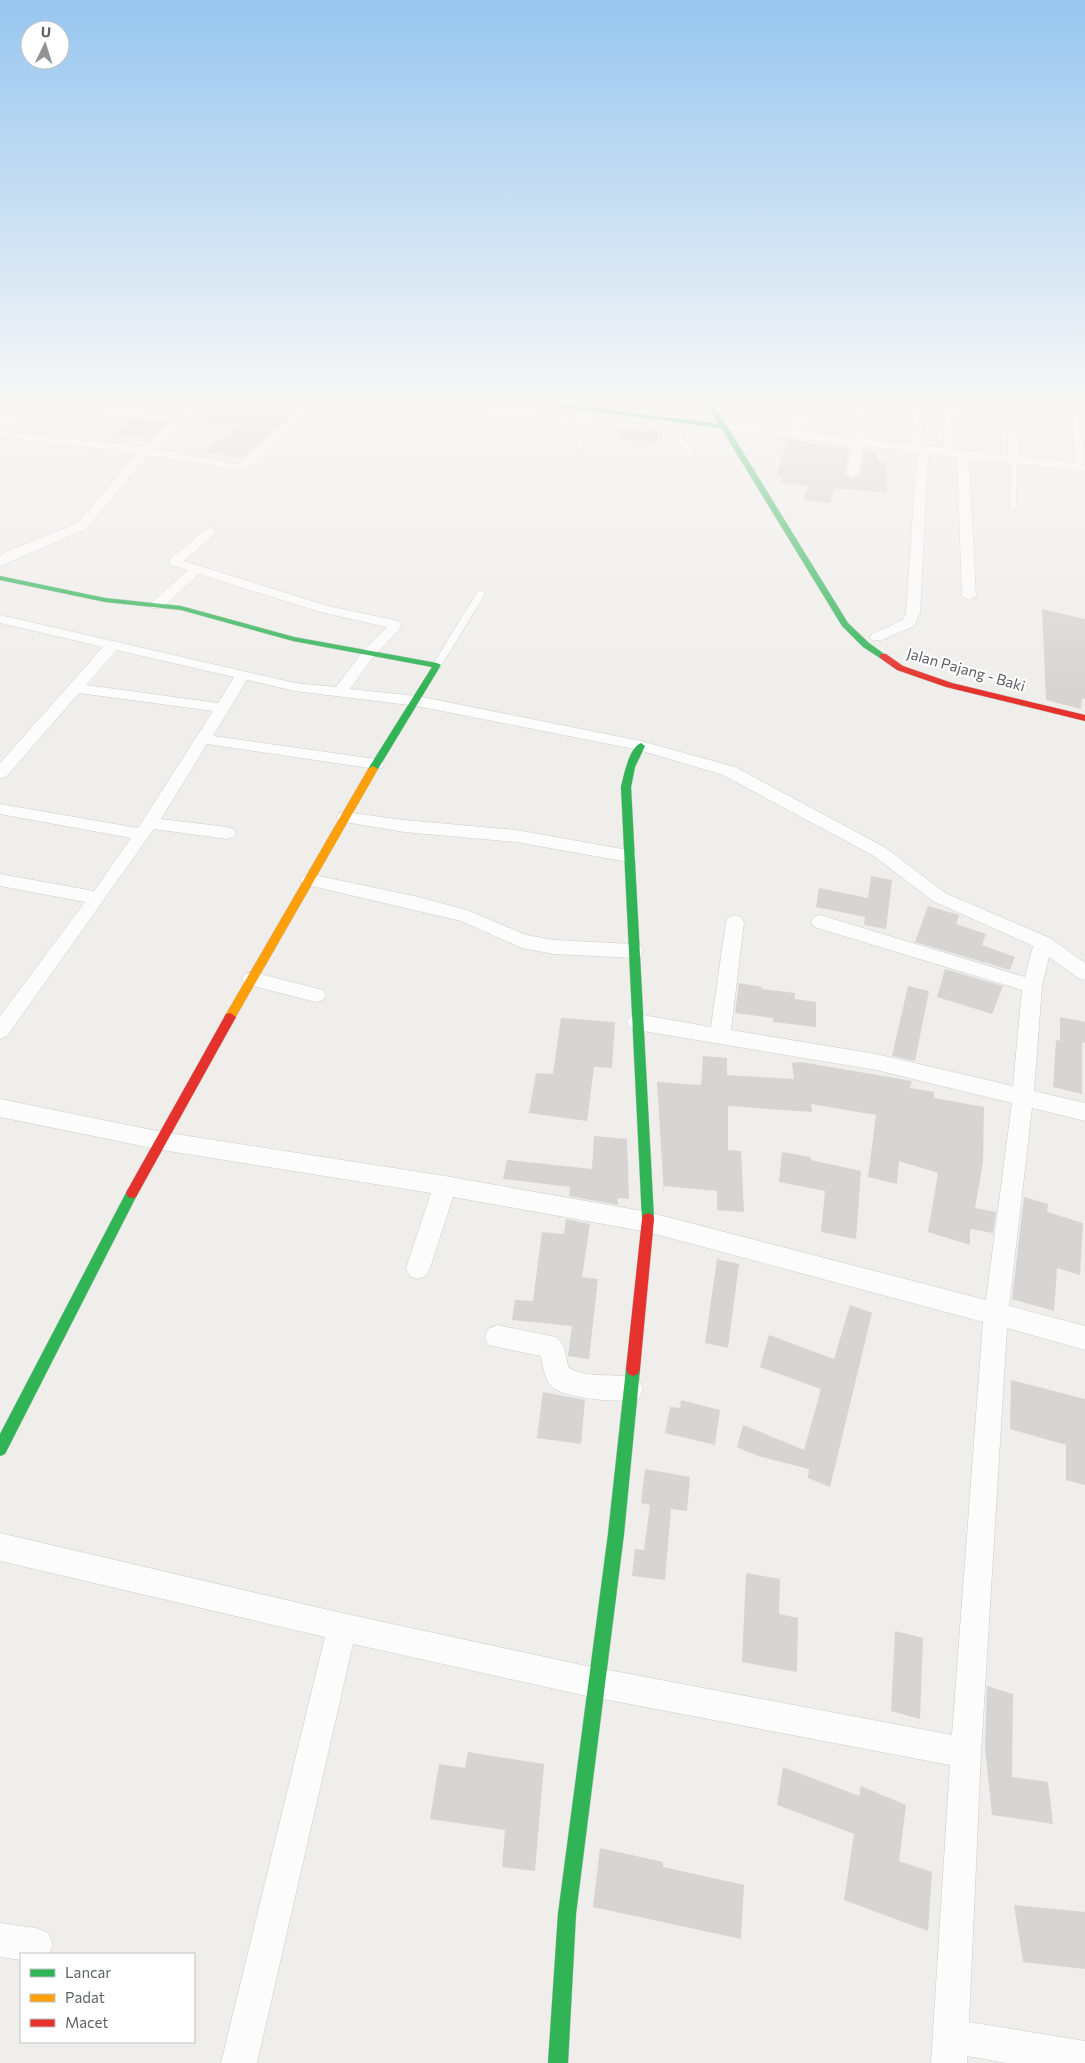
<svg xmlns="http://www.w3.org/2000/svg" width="1085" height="2063" font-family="Commissioner,sans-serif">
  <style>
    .building { fill: #d6d5d3 }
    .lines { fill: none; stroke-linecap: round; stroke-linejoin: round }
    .lane-far1-casing { stroke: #cbcccc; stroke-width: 7 }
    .lane-casing { stroke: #cbcccc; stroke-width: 9 }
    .street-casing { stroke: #cbcccc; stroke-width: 1 }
    .fast-casing { stroke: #cacacb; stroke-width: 1 }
    .slow-casing { stroke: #cacacb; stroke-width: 1 }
    .jam-casing { stroke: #cacacb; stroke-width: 1 }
    .lane-far1 { stroke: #fdfcfc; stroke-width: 6 }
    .lane { stroke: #fdfcfc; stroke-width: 8 }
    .street { fill: #fdfcfc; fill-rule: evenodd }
    .fast { fill: #30b455; fill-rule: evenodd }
    .slow { fill: #ff9f0a; fill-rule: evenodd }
    .jam { fill: #e5322d; fill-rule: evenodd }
    .labels { text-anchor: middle; stroke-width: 4; stroke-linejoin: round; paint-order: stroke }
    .far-street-label { font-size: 15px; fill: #5f6368; stroke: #fff }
  </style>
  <rect width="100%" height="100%" fill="#efeeea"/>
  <path class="building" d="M 150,400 L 197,400 L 180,414 L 141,409 Z
    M 214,400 L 252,400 L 275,404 L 279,400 L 309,400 L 241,458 L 204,452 L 239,425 L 193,419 Z
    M 624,400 L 662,400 L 660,412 L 623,408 Z
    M 132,418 L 170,422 L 150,439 L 114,435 Z
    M 659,426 L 657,442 L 617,440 L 619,430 L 646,433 L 654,431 Z
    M 788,439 L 849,449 L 845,473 L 852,479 L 861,473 L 864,450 L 878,451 L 877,460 L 887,461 L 887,493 L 834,488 L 830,503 L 804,500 L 808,486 L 781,483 L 783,477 L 776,476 Z
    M 1042,609 L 1085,619 L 1085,699 L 1082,698 L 1081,709 L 1046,700 Z
    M 871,876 L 892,880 L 886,929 L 864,925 L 865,917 L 816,907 L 819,888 L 868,898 Z
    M 928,906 L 959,915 L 956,924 L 986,934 L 982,945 L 1015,957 L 1010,970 L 915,942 Z
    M 945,969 L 1003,986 L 992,1014 L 937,997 Z
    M 739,983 L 762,987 L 762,989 L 795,993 L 795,999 L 816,1002 L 816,1027 L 773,1022 L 773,1018 L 735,1013 Z
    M 908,986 L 929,991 L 915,1061 L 892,1056 Z
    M 1060,1017 L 1085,1022 L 1085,1043 L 1082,1042 L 1082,1094 L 1053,1087 L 1056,1040 L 1060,1041 Z
    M 561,1018 L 615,1022 L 612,1068 L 594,1067 L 587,1121 L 529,1113 L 536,1073 L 553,1074 Z
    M 703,1056 L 727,1058 L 727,1075 L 794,1079 L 792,1063 L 801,1062 L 912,1081 L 910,1088 L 934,1092 L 934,1098 L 984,1107 L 983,1162 L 975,1208 L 996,1212 L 993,1233 L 970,1229 L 970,1245 L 928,1232 L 938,1173 L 899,1161 L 897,1184 L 868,1177 L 876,1115 L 811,1104 L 812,1112 L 728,1106 L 728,1150 L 741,1151 L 744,1212 L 717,1210 L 717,1191 L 664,1186 L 664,1195 L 657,1082 L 701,1085 Z
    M 594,1136 L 627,1139 L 629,1199 L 618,1198 L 618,1205 L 569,1196 L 570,1187 L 503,1179 L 507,1160 L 592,1169 Z
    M 782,1152 L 811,1157 L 811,1160 L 861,1171 L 856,1239 L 821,1232 L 825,1191 L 779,1182 Z
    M 1024,1197 L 1048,1204 L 1047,1212 L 1083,1223 L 1080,1275 L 1057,1268 L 1054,1311 L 1012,1299 Z
    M 566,1219 L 590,1224 L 582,1277 L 598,1279 L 589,1359 L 568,1356 L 572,1326 L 512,1320 L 515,1300 L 533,1301 L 542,1232 L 564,1234 Z
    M 717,1259 L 739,1264 L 728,1348 L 705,1343 Z
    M 850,1305 L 872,1313 L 830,1487 L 808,1478 L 809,1469 L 758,1456 L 737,1447 L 743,1425 L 804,1450 L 821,1389 L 760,1367 L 769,1335 L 834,1359 Z
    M 1011,1380 L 1085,1399 L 1085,1485 L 1066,1480 L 1066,1445 L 1010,1429 Z
    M 543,1392 L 585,1400 L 581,1444 L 537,1438 Z
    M 681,1400 L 720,1410 L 715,1445 L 665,1433 L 670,1407 L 680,1408 Z
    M 645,1469 L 690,1477 L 687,1511 L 671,1509 L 665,1580 L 632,1576 L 635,1549 L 644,1550 L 650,1505 L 641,1503 Z
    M 746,1573 L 780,1579 L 779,1614 L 798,1618 L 797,1672 L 742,1662 Z
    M 895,1631 L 923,1638 L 920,1719 L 891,1711 Z
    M 987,1686 L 1013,1694 L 1012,1777 L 1048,1782 L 1053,1824 L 992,1815 L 985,1747 Z
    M 468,1752 L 544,1764 L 535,1871 L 502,1867 L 505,1830 L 430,1819 L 439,1764 L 465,1768 Z
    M 783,1767 L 859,1796 L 861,1786 L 906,1805 L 899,1861 L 932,1872 L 928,1931 L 844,1900 L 854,1834 L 777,1805 Z
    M 600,1848 L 663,1862 L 663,1867 L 744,1885 L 741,1939 L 593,1907 Z
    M 1014,1905 L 1085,1912 L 1085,1969 L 1023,1962 Z"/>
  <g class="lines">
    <defs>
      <path id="lane-far1" d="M 477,400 L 470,408 L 646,428 L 652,426 L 658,419
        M 667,421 L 690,452
        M 580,445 L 602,412
        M 1013,506 L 1014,460"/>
      <path id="lane" d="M 437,665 L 480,595"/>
      <path id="street" d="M 22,400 L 55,400 L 181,416 L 200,400 L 212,400 L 154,449 L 238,464 L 312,400 L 323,400 L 250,467 L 243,470 L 148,455 L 86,529 L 0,566 L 0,556 L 8,551 L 78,523 L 137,453 L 0,437 L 0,431 L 143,447 L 175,421 L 39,405 L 0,430 L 0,422 L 27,403 Z
        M 801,400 L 811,400 L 803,432 L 853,438 L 859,400 L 869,400 L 864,439 L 910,445 L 914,410 L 919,407 L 923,408 L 921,446 L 943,448 L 947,400 L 957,400 L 954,450 L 1008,456 L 1007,400 L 1017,400 L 1020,457 L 1076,463 L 1071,400 L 1081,400 L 1085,471 L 969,458 L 976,596 L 969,600 L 962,596 L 957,457 L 928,454 L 920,613 L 914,626 L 882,640 L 872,640 L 870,637 L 872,634 L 903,620 L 906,613 L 917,452 L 863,446 L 859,473 L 853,477 L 847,473 L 852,445 L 726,430 L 721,427 L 726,424 L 792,431 Z
        M 210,528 L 214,529 L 216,532 L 214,535 L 184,561 L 328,606 L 399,621 L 401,627 L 399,630 L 374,656 L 350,689 L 417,696 L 641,741 L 735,767 L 886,848 L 945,893 L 1050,938 L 1085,963 L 1085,980 L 1078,978 L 1049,957 L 1042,986 L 1034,1091 L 1085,1103 L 1085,1121 L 1032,1108 L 1009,1306 L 1085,1326 L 1085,1350 L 1007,1328 L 981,1753 L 969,2022 L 1085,2041 L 1085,2063 L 1006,2063 L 967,2056 L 967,2063 L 931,2063 L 950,1765 L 582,1695 L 353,1644 L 257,2063 L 221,2063 L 325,1637 L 0,1561 L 0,1533 L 342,1613 L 582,1665 L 952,1735 L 983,1322 L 648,1232 L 453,1197 L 430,1268 L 426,1276 L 418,1279 L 410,1276 L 406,1268 L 431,1193 L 162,1150 L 0,1117 L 0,1099 L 162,1132 L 445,1176 L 648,1212 L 986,1300 L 1012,1103 L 876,1070 L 637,1030 L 630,1027 L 627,1022 L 630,1017 L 637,1014 L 711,1027 L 726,922 L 729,917 L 735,915 L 741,917 L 744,922 L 731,1030 L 876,1054 L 1013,1086 L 1022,990 L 814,927 L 811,922 L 814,917 L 820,915 L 1025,977 L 1033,946 L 933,901 L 874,856 L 723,775 L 639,750 L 417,706 L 295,691 L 247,680 L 213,736 L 376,759 L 382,760 L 384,764 L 382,768 L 376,769 L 207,744 L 161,819 L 227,827 L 233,829 L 236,833 L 233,837 L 227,839 L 154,829 L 7,1036 L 0,1039 L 0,1016 L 85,902 L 0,886 L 0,874 L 94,891 L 131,838 L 0,814 L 0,804 L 138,828 L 213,711 L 79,693 L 6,777 L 0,778 L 0,763 L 103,647 L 0,623 L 0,615 L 295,683 L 336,687 L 364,650 L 387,627 L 320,612 L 199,574 L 162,608 L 152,608 L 150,605 L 152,602 L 188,570 L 170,565 L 169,562 L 170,559 L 206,529 ZM 116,650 L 234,677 L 218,703 L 86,685 Z
        M 345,812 L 404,820 L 516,830 L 628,850 L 634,852 L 637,856 L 634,860 L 628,862 L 516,842 L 404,832 L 339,821 L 337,817 L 339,813 Z
        M 309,874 L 414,896 L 467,910 L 526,935 L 554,940 L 634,944 L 641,946 L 643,951 L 641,956 L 634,958 L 554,954 L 522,948 L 461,921 L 303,884 L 300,880 L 303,876 Z
        M 252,972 L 323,990 L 326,995 L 323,1000 L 316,1002 L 245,984 L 242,979 L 245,974 Z
        M 497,1325 L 556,1337 C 567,1346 565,1356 569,1368 C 590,1380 617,1371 639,1380 L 643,1389 L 639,1398 C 623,1404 564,1399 551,1386 C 544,1378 543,1365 541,1356 L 488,1345 L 485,1337 L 488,1329 Z
        M 0,1923 L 36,1928 L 48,1933 L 53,1945 L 49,1954 L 21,1954 L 21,1960 L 0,1957 Z"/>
      <path id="fast" d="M 508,400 L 527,400 L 719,424 L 704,400 L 710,400 L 726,425 L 729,427 L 728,428 L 848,623 L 869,643 L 887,656 L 880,658 L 863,647 L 842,626 L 721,428 Z
        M 0,576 L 105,598 L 181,606 L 294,637 L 437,663 L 441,665 L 378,769 L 373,772 L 368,769 L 432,667 L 293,641 L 181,610 L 105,602 L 0,580 Z
        M 641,743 L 645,746 L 635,767 L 631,787 L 654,1219 L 653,1223 L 648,1225 L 643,1223 L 642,1219 L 621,787 C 624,775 629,748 641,743 Z
        M 132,1188 L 136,1189 L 138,1193 L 136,1197 L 5,1454 L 0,1456 L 0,1434 L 128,1189 Z
        M 633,1362 L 638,1364 L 640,1369 L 624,1534 L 576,1914 L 568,2063 L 548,2063 L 558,1914 L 608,1534 L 626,1369 L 628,1364 Z"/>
      <path id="slow" d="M 373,766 L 378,769 L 234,1020 L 226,1020 L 224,1017 L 226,1014 L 368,769 Z"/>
      <path id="jam" d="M 880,654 L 886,654 L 903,666 L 952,683 L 1085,715 L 1085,721 L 946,687 L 897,670 L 880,658 Z
        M 230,1013 L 236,1017 L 136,1197 L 132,1198 L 128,1197 L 126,1193 L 128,1189 L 226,1014 Z
        M 648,1213 L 653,1215 L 654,1219 L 640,1369 L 638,1374 L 633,1376 L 628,1374 L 626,1369 L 642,1219 L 643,1215 Z"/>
    </defs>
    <use href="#lane-far1" class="lane-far1-casing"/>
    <use href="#lane" class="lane-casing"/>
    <use href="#street" class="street-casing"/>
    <use href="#fast" class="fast-casing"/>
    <use href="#slow" class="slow-casing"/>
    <use href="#jam" class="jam-casing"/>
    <use href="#lane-far1" class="lane-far1"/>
    <use href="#lane" class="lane"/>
    <use href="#street" class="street"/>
    <use href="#fast" class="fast"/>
    <use href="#slow" class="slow"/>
    <use href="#jam" class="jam"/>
  </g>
  <linearGradient id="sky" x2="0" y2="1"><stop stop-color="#97c6ef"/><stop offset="0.58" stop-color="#f8f7f6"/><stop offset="1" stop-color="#f8f7f6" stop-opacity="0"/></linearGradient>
  <rect width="1085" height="689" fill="url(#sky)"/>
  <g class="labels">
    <g class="far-street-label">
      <text transform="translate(966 670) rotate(16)" y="5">Jalan Pajang - Baki</text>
    </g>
  </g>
  <rect x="20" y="1953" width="175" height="90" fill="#ffffff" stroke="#bfc1c3"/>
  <rect x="30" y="1969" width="25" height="8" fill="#30b455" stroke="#bfc1c3"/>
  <text x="65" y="1978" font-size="15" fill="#5f6368">Lancar</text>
  <rect x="30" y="1994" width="25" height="8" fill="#ff9f0a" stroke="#bfc1c3"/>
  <text x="65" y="2003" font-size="15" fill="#5f6368">Padat</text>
  <rect x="30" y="2019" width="25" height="8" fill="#e5322d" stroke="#bfc1c3"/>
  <text x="65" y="2028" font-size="15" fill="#5f6368">Macet</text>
  <g transform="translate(45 45) rotate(4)"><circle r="24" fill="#ffffff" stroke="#bfc1c3"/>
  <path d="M0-4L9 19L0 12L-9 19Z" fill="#919496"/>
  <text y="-8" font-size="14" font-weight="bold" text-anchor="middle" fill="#5f6368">U</text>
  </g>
</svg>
